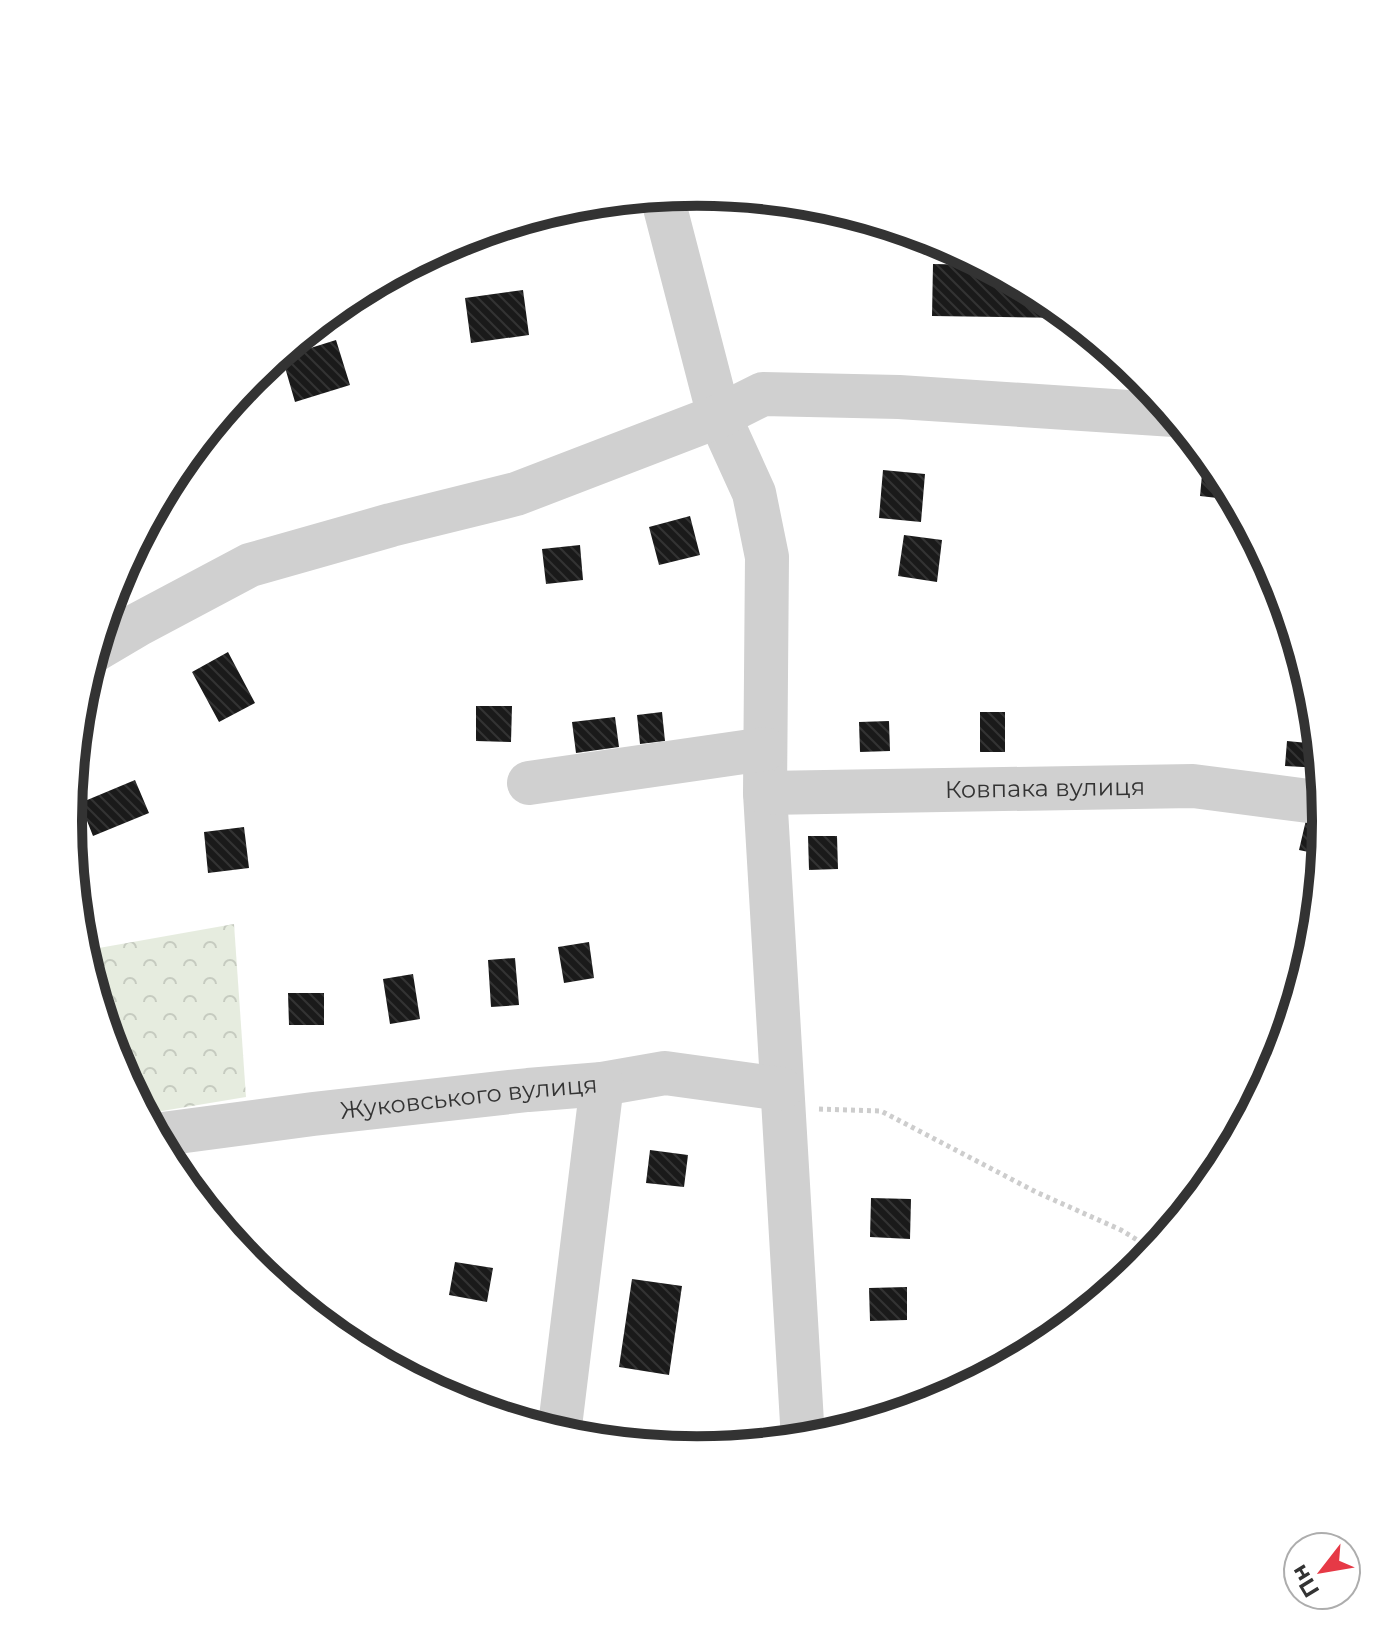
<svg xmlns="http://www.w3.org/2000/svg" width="1394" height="1643" font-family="Montserrat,sans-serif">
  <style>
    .forest { fill: url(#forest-crowns) }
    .building { fill: url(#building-back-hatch) }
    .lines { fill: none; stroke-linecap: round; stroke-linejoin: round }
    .path { stroke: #cdcdcd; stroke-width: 5; stroke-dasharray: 4 4; stroke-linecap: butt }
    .minor { stroke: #d0d0d0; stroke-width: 44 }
    .labels { text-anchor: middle; stroke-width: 8; stroke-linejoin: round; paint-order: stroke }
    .street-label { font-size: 24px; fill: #333; stroke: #fff }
    .rim { fill: none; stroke: #333; stroke-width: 10 }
  </style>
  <defs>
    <pattern id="forest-crowns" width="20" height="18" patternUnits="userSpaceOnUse" patternTransform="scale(2)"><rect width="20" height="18" fill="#e6ecdf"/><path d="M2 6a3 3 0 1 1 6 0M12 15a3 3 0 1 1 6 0" fill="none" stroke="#c6cbc0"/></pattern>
    <pattern id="building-back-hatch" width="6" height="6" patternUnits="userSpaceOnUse" patternTransform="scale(2)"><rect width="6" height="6" fill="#1a1a1a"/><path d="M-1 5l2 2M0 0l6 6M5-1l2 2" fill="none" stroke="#333"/></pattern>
  </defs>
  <rect width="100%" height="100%" fill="#fff"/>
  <path class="forest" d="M 234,924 L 246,1097 L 144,1114 L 116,1062 L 82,951 Z"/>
  <path class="building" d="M 933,264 L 984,265 L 1047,299 L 1071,318 L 932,316 Z
    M 523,290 L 529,335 L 471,343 L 465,298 Z
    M 336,340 L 350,385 L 295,402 L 282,357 Z
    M 1204,453 L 1220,472 L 1235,500 L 1200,496 Z
    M 883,470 L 925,474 L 921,522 L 879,518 Z
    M 690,516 L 700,555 L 659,565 L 649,527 Z
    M 904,535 L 942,540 L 937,582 L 898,576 Z
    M 580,545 L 583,580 L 546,584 L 542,549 Z
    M 228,652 L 255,703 L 219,722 L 192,672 Z
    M 476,706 L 512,706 L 511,742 L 476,741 Z
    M 662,712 L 665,741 L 640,744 L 637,715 Z
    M 980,712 L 1005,712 L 1005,752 L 980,752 Z
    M 615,717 L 619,747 L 576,753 L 572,722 Z
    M 889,721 L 890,751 L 860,752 L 859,722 Z
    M 1287,741 L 1318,744 L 1321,768 L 1285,766 Z
    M 135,780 L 149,813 L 93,836 L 80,803 Z
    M 1306,820 L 1326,824 L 1323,855 L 1299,850 Z
    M 244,827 L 249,868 L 208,873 L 204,832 Z
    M 808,836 L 837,836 L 838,869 L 809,870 Z
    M 1315,907 L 1318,907 L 1314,945 L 1309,962 L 1306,962 Z
    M 589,942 L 594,978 L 564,983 L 558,947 Z
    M 515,958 L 519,1005 L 491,1007 L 488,960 Z
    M 413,974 L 420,1019 L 390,1024 L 383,979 Z
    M 288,993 L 324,993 L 324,1025 L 289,1025 Z
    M 650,1150 L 688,1155 L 684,1187 L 646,1183 Z
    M 871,1198 L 911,1199 L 910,1239 L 870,1237 Z
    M 455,1262 L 493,1268 L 487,1302 L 449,1295 Z
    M 632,1279 L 682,1286 L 669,1375 L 619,1367 Z
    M 907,1287 L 907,1320 L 870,1321 L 869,1288 Z
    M 611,1435 L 660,1436 L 660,1447 L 610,1442 Z"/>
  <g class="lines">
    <path class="path" d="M 819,1109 L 881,1111 L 1036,1192 L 1121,1230 L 1155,1251"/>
    <g class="minor">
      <path d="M 662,196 L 719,416 L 754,493 L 767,557 L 765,793 L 803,1440"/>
      <path d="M 95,650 L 139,624 L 250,565 L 391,525 L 516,494 L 719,416 L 763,394 L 899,397 L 1174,415"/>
      <path d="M 529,783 L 765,749"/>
      <path id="s1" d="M 765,793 L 1193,786 L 1324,803"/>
      <path id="s2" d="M 155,1135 L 313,1114 L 528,1090 L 602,1084 L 665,1073 L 781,1089"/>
      <path d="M 559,1434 L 602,1084"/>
    </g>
  </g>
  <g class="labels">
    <g class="street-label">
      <text dy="8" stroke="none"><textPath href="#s1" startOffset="280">Ковпака вулиця</textPath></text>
      <text dy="8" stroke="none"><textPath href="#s2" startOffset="316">Жуковського вулиця</textPath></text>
    </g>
  </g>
  <path d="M0 0H1394V1643H0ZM82 821a615 615 0 1 1 1230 0a615 615 0 1 1-1230 0Z" fill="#fff" fill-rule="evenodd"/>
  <path class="rim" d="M82 821a615 615 0 1 1 1230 0a615 615 0 1 1-1230 0Z"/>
  <g transform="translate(1322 1571) rotate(239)"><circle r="38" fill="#ffffff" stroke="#adadad" stroke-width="2"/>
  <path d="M0-6L14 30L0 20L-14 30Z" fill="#e63946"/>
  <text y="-12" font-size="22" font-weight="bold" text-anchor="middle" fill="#333333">Пн</text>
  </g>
</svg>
